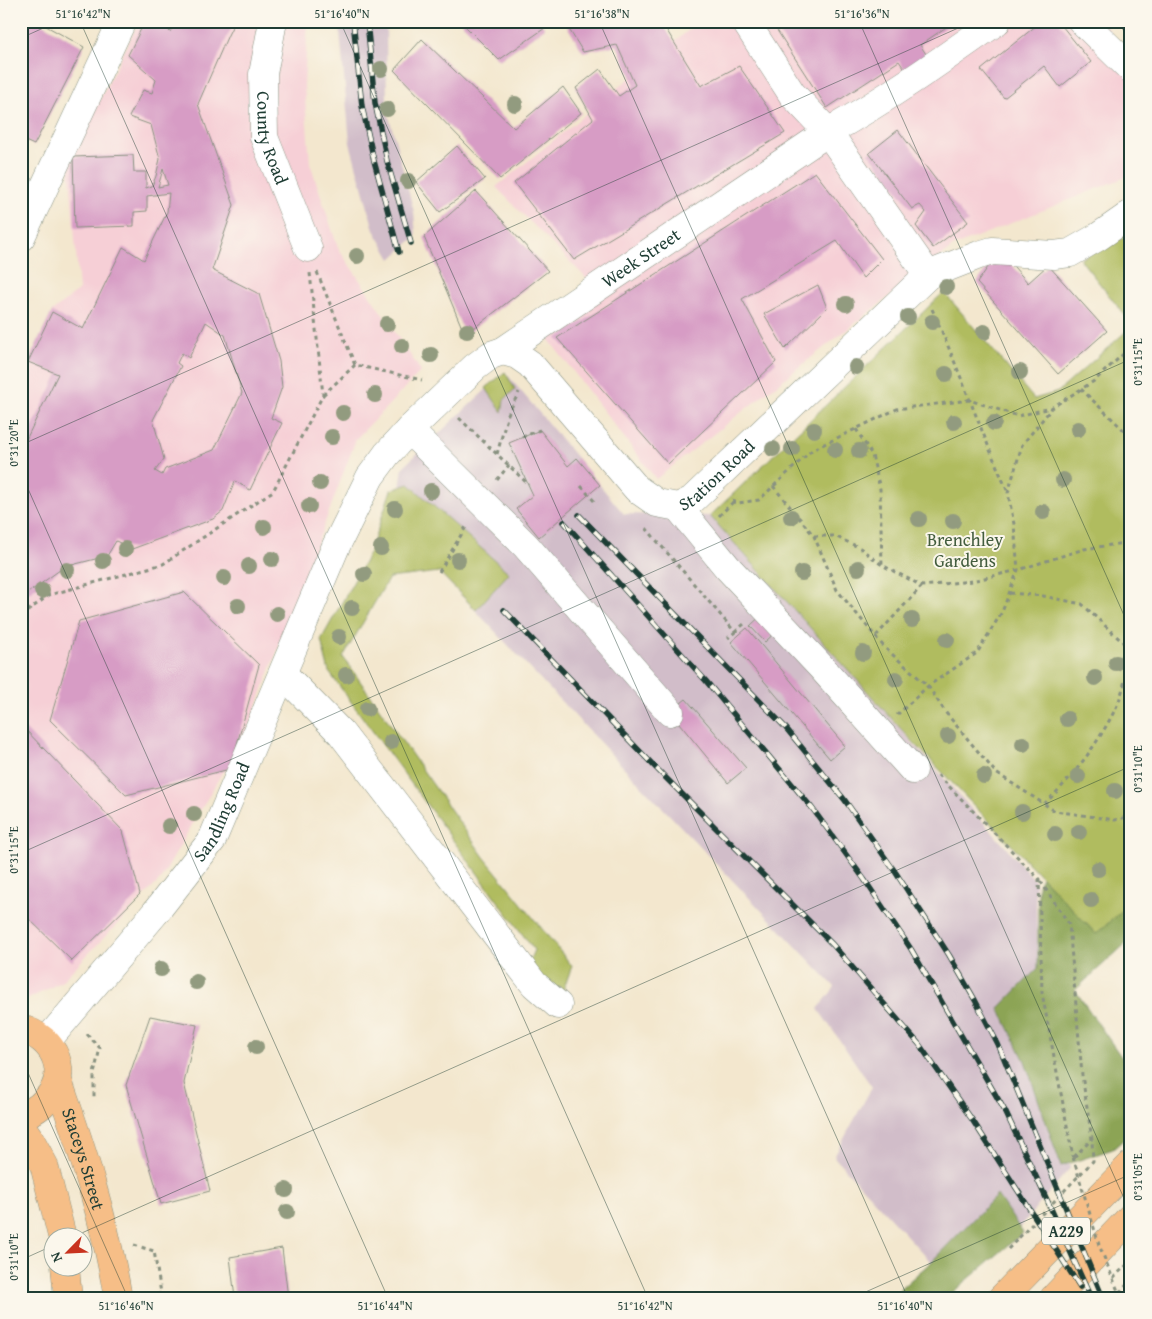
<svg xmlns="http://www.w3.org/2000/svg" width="1152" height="1319" font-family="'Gentium Book Plus',serif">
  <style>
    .built { fill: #f6cfd6 }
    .industrial { fill: #d1bdc9 }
    .green { fill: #b0bc5e; stroke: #687c49 }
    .forest { fill: #8ca455; stroke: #567044 }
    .building { fill: #d79cc5; fill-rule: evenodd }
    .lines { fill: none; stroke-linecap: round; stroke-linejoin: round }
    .minor-casing { stroke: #899281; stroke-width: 29 }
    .major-casing { stroke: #899281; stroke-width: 29 }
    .highway-casing { stroke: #899281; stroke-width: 29 }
    .path { stroke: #899281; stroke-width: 3; stroke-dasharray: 4 4; stroke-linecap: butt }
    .minor { stroke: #fff; stroke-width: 28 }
    .major { stroke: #f6be87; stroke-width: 28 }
    .highway { stroke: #f6be87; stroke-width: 28 }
    .rail-casing { stroke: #1f3d34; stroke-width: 5.5 }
    .rail { stroke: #fbf7ec; stroke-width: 4; stroke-dasharray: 11; stroke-linecap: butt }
    .path-bridge { stroke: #899281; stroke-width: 3; stroke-dasharray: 4 4; stroke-linecap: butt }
    .tree { fill: #929b7f }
    .ticks { fill: none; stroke: #1f3d34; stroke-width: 1; stroke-opacity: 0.45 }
    .labels { text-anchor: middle; stroke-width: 4; stroke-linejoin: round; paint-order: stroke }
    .shield { fill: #fbf7ec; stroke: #61756b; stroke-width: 1 }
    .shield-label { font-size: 16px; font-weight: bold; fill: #1f3d34 }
    .street-label { font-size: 18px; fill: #1f3d34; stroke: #fbf7ec }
    .park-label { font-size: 18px; fill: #435d3e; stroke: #fbf7ec }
    .neatline { fill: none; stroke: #1f3d34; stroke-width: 2 }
    .ticks-label { font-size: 12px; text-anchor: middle; fill: #1f3d34 }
  </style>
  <rect width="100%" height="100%" fill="#fbf7ec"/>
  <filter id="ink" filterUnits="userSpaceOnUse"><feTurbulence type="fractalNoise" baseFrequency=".02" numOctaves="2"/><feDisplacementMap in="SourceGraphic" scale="10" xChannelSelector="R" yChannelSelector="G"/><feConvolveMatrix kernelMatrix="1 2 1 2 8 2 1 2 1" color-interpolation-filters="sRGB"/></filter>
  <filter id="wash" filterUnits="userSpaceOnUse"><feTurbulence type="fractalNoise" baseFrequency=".0096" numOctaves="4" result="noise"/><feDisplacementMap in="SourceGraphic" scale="20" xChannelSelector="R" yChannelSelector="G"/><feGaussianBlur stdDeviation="1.12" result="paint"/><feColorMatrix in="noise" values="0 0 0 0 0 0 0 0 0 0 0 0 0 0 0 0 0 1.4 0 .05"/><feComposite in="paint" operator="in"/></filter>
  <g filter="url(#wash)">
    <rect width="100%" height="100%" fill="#f3e7ce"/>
    <path class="built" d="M 139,21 L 308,21 L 304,85 L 310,163 L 338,248 L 421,371 L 356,439 L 250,724 L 161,879 L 61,982 L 21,1003 L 21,381 L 52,312 L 79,290 L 69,162 Z
      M 700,21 L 1104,21 L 1131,71 L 1131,175 L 954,246 L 656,479 L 546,336 L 595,287 L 496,187 Z"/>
    <path class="industrial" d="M 339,21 L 386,21 L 387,109 L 414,212 L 416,236 L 391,259 L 374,230 L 350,143 Z
      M 505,372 L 624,514 L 710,516 L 1035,880 L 1038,968 L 1070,1168 L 1019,1228 L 997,1195 L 931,1262 L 834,1157 L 872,1087 L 818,1009 L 835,987 L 609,752 L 439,572 L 388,578 L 403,467 Z"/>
    <path class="green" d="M 1131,232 L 1131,323 L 1080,259 Z
      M 944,292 L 1034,399 L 1058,392 L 1131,327 L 1131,903 L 1096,934 L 901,729 L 710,516 Z
      M 505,372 L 515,389 L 504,400 L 502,412 L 486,388 Z
      M 409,484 L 509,573 L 476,610 L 439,572 L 389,578 L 343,657 L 484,857 L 572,966 L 561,996 L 528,964 L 534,950 L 329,672 L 321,640 L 370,552 L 391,490 Z"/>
    <path class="forest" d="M 1042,877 L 1096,934 L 1131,903 L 1131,939 L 1075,990 L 1131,1071 L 1131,1133 L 1113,1149 L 1061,1166 L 1025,1061 L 999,1008 L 1038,968 L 1038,885 Z
      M 997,1195 L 1023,1233 L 946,1298 L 890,1298 L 931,1262 Z"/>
    <g id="blocks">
      <path class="building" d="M 21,21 L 37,21 L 84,47 L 34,145 L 21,139 Z
        M 145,21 L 160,21 L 170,32 L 175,21 L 235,21 L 228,35 L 198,104 L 234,205 L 212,270 L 259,294 L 279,361 L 282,387 L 271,418 L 282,423 L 250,490 L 235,481 L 223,511 L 213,519 L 132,549 L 116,541 L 107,556 L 64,567 L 21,598 L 21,450 L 58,374 L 28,362 L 52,312 L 83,329 L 123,247 L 144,260 L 167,212 L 169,193 L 147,196 L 147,211 L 134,212 L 134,226 L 75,228 L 73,157 L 133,155 L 134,172 L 146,172 L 146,188 L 152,186 L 156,176 L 160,159 L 151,125 L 129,117 L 143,90 L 152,93 L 156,80 L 128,55 ZM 163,169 L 168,185 L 158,187 ZM 206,322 L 225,335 L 242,393 L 214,450 L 165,469 L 162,475 L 155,471 L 164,459 L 153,420 L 181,366 L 177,363 L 182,353 L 189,358 Z
        M 460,21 L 539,21 L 545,28 L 499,60 Z
        M 564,21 L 661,21 L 701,86 L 739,66 L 785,133 L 574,260 L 514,183 L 593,119 L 576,88 L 600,69 L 619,96 L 635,85 L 617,45 L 583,52 Z
        M 771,21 L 955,21 L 920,45 L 928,57 L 907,73 L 899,61 L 827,108 Z
        M 1042,21 L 1058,21 L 1091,62 L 1060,87 L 1044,66 L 1004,98 L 981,70 Z
        M 422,39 L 514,128 L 563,87 L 581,113 L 500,179 L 394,70 Z
        M 898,130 L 968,222 L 933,248 L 916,226 L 926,212 L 920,205 L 912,209 L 869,153 Z
        M 457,146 L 485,179 L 440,212 L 416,182 Z
        M 815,172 L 882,259 L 863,278 L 837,241 L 742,299 L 776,362 L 668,464 L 557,338 Z
        M 476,191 L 548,271 L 465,335 L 424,237 Z
        M 1007,259 L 1028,283 L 1048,265 L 1107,331 L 1058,374 L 977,283 L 988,267 Z
        M 818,285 L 827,308 L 785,349 L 764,314 Z
        M 540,430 L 568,466 L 577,458 L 600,485 L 539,537 L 516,509 L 533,495 L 509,443 Z
        M 184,592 L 259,665 L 230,769 L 126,795 L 50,720 L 79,621 Z
        M 765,612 L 780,628 L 765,642 L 750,626 Z
        M 747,628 L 845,746 L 830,759 L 731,642 Z
        M 686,699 L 746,768 L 728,783 L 670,712 Z
        M 21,725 L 123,831 L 140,894 L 72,961 L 21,911 Z
        M 150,1016 L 197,1025 L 184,1083 L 210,1191 L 161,1204 L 126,1085 Z
        M 282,1248 L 288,1298 L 235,1298 L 230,1257 Z"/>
    </g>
  </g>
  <g filter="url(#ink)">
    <use href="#blocks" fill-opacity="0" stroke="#899281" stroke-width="1"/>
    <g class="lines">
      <defs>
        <g id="minor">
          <path id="s1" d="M 273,21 L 263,74 L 264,137 L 308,248"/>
          <path d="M 745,21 L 792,94 L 828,132 L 928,275"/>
          <path d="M 1082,21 L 1131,69"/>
          <path d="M 21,237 L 122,21"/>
          <path id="s2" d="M 503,351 L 517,355 L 530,364 L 637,489 L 657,503 L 678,507 L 692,500 L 928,275 L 979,255 L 992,251 L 1054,255 L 1070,253 L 1098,237 L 1131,214"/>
          <path d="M 409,430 L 526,546 L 670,712"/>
          <path d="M 678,507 L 728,568 L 822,668 L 913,770"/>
          <path d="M 283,674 L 341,733 L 534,984 L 558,1005"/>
          <path id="s3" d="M 46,1042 L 155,913 L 212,840 L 336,546 L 370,477 L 387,454 L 409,430 L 475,367 L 491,355 L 503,351 L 828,132 C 887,99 942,60 997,21"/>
        </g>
        <g id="major">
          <path d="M 21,1029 C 55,1037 72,1075 45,1101 C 39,1108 31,1113 21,1114"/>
          <path id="s4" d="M 58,1081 C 83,1152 106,1224 118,1298"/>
          <path d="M 21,1126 L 30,1139 L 44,1165 L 62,1236"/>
          <path d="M 65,1266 L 68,1298"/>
        </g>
        <path id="highway" d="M 1002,1298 L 1131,1165
          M 1054,1298 L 1131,1217"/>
      </defs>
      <use href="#minor" class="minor-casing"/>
      <use href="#major" class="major-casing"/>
      <use href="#highway" class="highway-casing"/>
      <path class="path" d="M 317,272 L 355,365 L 422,380
        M 932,309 C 959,369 981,432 1008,492
        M 1081,389 L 1131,437
        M 323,395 L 355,365
        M 459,418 L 527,483
        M 856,429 L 872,455 L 880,489 L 882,565
        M 522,437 L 540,430
        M 497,454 L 508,414 L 519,392
        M 497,480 L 509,465
        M 581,486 L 595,502
        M 773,486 L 814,536 L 837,590 L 885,648 L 928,686 L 946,713 L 996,773 L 1055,811 L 1115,820 L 1131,816
        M 732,501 L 738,503 L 759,500 L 812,450 L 897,409 L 969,400 L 1018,416 L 1051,408 L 1094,381 L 1131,347
        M 719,516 L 733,502
        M 646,528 L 735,632 L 728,638
        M 814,536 L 835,536 L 860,548 L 882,565 L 922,586 L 972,581 L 1018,570 L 1084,549 L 1131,542
        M 439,572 L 467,525
        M 1010,593 L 1043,596 L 1082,604 L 1131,650
        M 21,616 L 49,595 L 163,564 L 273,491 L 323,395 L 310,273
        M 735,632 L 744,624
        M 876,636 L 922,586
        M 897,715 L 928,686 L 977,653 L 1002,612 L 1018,570 L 1014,524 L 1008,493 L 1022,445 L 1051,409
        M 938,775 L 1039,879 L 1042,993 L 1073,1157
        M 1044,804 C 1074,777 1103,737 1119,701 C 1124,687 1127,670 1131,656
        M 87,1034 L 100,1048 L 94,1074 L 94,1097
        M 1074,1157 L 1092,1139
        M 134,1245 L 154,1251 L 161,1293 L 153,1298
        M 1008,1249 L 1093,1161 L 1092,1139 L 1082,1075 L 1069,924 L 1039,879
        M 1113,1278 L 1131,1261
        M 21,1294 L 38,1298
        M 1113,1298 L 1131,1281"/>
      <use href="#minor" class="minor"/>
      <use href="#major" class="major"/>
      <use href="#highway" class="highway"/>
      <defs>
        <path id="rail" d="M 353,21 L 362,106 L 374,161 L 399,252
          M 367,21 L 375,103 L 387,161 L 411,243
          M 579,515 L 785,727 L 844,799 L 896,873 L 949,955 L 975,1000 L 998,1044 L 1103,1298
          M 564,522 L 706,681 L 812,808 L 864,879 L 911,949 L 1005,1111 L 1048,1202 L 1091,1298
          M 504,610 L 656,768 L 833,945 L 919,1044 L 973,1121 L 1080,1287"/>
      </defs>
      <use href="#rail" class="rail-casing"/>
      <use href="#rail" class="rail"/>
      <path class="path-bridge" d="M 1073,1157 L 1099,1245 L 1121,1298"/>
    </g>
    <g class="tree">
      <circle cx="381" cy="69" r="8"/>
      <circle cx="515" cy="104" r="8"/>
      <circle cx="387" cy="109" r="8"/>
      <circle cx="408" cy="181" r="8"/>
      <circle cx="357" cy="256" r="8"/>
      <circle cx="946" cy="287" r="8"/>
      <circle cx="846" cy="304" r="8"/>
      <circle cx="908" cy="317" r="8"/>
      <circle cx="932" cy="322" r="8"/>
      <circle cx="387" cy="324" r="8"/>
      <circle cx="467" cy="331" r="8"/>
      <circle cx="984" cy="332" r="8"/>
      <circle cx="402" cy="346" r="8"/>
      <circle cx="431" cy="355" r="8"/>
      <circle cx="856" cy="367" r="8"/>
      <circle cx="1020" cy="372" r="8"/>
      <circle cx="946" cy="374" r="8"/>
      <circle cx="375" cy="395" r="8"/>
      <circle cx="343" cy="413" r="8"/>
      <circle cx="954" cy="422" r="8"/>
      <circle cx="994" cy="423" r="8"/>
      <circle cx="1078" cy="429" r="8"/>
      <circle cx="814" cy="430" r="8"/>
      <circle cx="332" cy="437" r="8"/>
      <circle cx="773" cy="449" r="8"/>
      <circle cx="792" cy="449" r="8"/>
      <circle cx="835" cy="450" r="8"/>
      <circle cx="859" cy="451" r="8"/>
      <circle cx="1063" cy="480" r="8"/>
      <circle cx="320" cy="483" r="8"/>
      <circle cx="431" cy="491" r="8"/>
      <circle cx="309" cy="506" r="8"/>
      <circle cx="395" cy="509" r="8"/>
      <circle cx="1043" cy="512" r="8"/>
      <circle cx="791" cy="517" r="8"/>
      <circle cx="919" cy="519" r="8"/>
      <circle cx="953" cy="521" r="8"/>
      <circle cx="264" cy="527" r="8"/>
      <circle cx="381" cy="548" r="8"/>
      <circle cx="125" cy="549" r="8"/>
      <circle cx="272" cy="559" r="8"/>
      <circle cx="458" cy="560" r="8"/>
      <circle cx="103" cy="561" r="8"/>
      <circle cx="249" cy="566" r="8"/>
      <circle cx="858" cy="568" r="8"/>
      <circle cx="67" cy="570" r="8"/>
      <circle cx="802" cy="573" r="8"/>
      <circle cx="364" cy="574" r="8"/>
      <circle cx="224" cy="578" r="8"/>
      <circle cx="42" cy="591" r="8"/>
      <circle cx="238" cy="606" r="8"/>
      <circle cx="352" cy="608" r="8"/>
      <circle cx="277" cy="614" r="8"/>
      <circle cx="912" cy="620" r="8"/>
      <circle cx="339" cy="637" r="8"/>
      <circle cx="947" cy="640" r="8"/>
      <circle cx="863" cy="653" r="8"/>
      <circle cx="1116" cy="663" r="8"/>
      <circle cx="346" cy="675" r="8"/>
      <circle cx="1095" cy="678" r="8"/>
      <circle cx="896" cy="679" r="8"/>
      <circle cx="367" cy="709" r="8"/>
      <circle cx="1067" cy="719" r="8"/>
      <circle cx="948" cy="736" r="8"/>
      <circle cx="391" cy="742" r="8"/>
      <circle cx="1023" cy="744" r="8"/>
      <circle cx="984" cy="776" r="8"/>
      <circle cx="1078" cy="776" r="8"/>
      <circle cx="1115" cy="791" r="8"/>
      <circle cx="1022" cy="812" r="8"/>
      <circle cx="194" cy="814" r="8"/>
      <circle cx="169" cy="826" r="8"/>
      <circle cx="1079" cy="832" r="8"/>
      <circle cx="1055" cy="834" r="8"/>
      <circle cx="1098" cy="869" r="8"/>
      <circle cx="1091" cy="900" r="8"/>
      <circle cx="161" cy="969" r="8"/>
      <circle cx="196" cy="982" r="8"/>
      <circle cx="256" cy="1047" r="8"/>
      <circle cx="286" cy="1190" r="8"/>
      <circle cx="287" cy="1212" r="8"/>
    </g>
  </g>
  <path class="ticks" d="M 80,21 L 648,1298M 340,21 L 908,1298M 599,21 L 1131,1214M 859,21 L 1131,631M 1119,21 L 1131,47M 21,38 L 59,21M 21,445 L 974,21M 21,473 L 388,1298M 21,853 L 1131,359M 21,1057 L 128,1298M 75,1236 L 1131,766M 21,1260 L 52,1246M 852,1298 L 1131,1174"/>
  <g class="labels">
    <rect class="shield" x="1042" y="1217.5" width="48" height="27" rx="4"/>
    <g class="shield-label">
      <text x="1066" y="1237">A229</text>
    </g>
    <g class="street-label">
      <text dy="6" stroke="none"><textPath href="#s1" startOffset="119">County Road</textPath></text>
      <text dy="6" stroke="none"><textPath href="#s3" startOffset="1009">Week Street</textPath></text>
      <text dy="6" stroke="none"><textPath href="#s2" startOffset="291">Station Road</textPath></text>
      <text dy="6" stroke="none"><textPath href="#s3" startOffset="291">Sandling Road</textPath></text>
      <text dy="6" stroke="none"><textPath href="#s4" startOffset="82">Staceys Street</textPath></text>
    </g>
    <g class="park-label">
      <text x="965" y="546">Brenchley<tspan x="965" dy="21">Gardens</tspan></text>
    </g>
  </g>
  <rect width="1152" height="1319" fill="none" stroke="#fbf7ec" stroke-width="55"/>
  <g transform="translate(68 1252) rotate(246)"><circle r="24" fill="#fbf7ec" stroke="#a3ada2"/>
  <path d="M0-4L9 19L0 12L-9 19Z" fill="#c8321e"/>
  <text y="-8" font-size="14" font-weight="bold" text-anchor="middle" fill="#1f3d34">N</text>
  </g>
  <rect x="28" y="28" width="1096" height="1264" class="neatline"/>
  <g class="ticks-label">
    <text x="83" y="18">51°16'42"N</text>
    <text x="342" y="18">51°16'40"N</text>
    <text x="602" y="18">51°16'38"N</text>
    <text x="862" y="18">51°16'36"N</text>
    <text transform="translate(1138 362) rotate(-90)" y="4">0°31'15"E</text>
    <text transform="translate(14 443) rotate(-90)" y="4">0°31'20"E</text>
    <text transform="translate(1138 769) rotate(-90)" y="4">0°31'10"E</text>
    <text transform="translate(14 850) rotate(-90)" y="4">0°31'15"E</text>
    <text transform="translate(1138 1177) rotate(-90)" y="4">0°31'05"E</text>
    <text transform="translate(14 1257) rotate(-90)" y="4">0°31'10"E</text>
    <text x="126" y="1310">51°16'46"N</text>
    <text x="385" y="1310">51°16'44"N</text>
    <text x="645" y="1310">51°16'42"N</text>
    <text x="905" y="1310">51°16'40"N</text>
  </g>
</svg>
